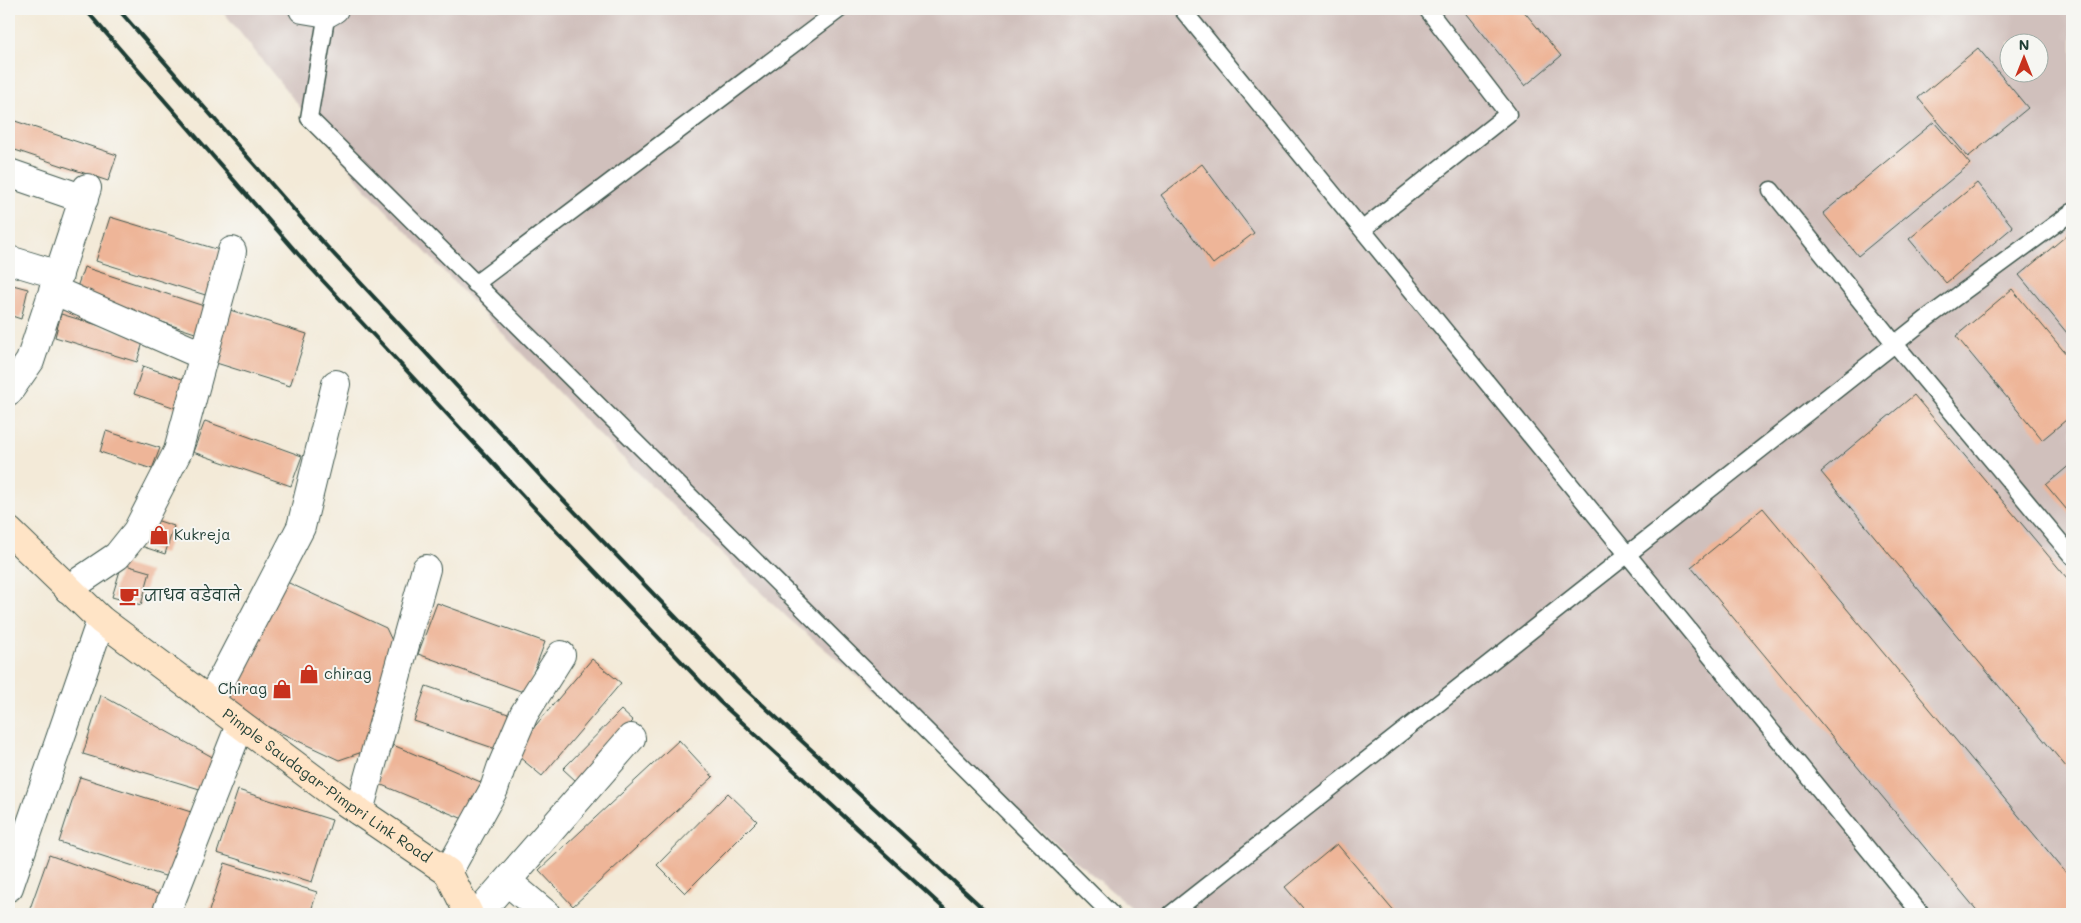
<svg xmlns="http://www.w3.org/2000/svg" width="2081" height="923" font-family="Mali,'Playpen Sans Deva',sans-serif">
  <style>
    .industrial { fill: #d0c0bc; fill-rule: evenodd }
    .building { fill: #eeb598 }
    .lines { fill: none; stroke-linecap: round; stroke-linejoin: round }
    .lane-casing { stroke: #3f574d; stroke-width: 19 }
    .street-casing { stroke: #3f574d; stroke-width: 30 }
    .secondary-casing { stroke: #3f574d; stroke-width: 30 }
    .lane { stroke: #fff; stroke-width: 16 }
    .street { stroke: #fff; stroke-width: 28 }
    .secondary { stroke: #ffe4c6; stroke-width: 28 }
    .rail { stroke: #1f3d34; stroke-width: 4 }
    .labels { text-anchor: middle; stroke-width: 4; stroke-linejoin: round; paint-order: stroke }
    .poi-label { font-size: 15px; fill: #1f3d34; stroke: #f6f6f2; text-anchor: start }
    .street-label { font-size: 15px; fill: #1f3d34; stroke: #f6f6f2 }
  </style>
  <rect width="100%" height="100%" fill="#f6f6f2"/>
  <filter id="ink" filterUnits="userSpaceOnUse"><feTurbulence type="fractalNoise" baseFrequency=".02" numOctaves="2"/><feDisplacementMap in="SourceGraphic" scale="10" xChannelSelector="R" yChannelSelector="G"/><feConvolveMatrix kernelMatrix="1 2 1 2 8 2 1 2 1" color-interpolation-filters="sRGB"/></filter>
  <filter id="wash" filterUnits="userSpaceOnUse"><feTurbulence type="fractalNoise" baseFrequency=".0096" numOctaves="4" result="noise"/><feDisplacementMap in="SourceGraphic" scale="20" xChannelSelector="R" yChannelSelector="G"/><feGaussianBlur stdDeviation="1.12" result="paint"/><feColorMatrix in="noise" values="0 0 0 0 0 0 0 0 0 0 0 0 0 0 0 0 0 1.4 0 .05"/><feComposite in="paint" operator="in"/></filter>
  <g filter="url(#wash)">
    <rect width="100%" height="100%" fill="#f3ead8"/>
    <path class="industrial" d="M 221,9 L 2072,9 L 2072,914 L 1139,914 L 789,619 L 591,427 L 364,187 ZM 2008,42 L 2038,42 L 2038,72 L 2008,72 Z"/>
    <g id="blocks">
      <path class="building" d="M 1463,9 L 1522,9 L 1561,56 L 1525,86 Z
        M 1978,48 L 2028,108 L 1968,157 L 1918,98 Z
        M 9,119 L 117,155 L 108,181 L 9,148 Z
        M 1934,122 L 1970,164 L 1858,256 L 1823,213 Z
        M 1202,164 L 1254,233 L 1213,264 L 1161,195 Z
        M 1977,183 L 2013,227 L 1946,283 L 1909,239 Z
        M 110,217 L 226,252 L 212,297 L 96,261 Z
        M 2072,231 L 2072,339 L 2019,275 Z
        M 84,267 L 210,308 L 201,335 L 75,293 Z
        M 9,284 L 28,289 L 21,319 L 9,315 Z
        M 2012,289 L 2072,361 L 2072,415 L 2042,440 L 1956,336 Z
        M 230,310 L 307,334 L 290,386 L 213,362 Z
        M 61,314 L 144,339 L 137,362 L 55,337 Z
        M 143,366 L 188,381 L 179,409 L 134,394 Z
        M 1914,395 L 2072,584 L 2072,774 L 1821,472 Z
        M 205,421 L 302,456 L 291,486 L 193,452 Z
        M 106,431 L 160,448 L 152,469 L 100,452 Z
        M 2072,463 L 2072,516 L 2046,485 Z
        M 1763,508 L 2072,880 L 2072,914 L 1980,914 L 1691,567 Z
        M 150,518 L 174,526 L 165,554 L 141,546 Z
        M 122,564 L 150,572 L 141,605 L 112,597 Z
        M 276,577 L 386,628 L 394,645 L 368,750 L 339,760 L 217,703 Z
        M 437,603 L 545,642 L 526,693 L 418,654 Z
        M 592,659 L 621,683 L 542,776 L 513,752 Z
        M 426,686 L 514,716 L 502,751 L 414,721 Z
        M 101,695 L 216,759 L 203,790 L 83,754 Z
        M 621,710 L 633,721 L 576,781 L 563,769 Z
        M 679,740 L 713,777 L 573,906 L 539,870 Z
        M 393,745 L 483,783 L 468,821 L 377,783 Z
        M 80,777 L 191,812 L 171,878 L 59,842 Z
        M 238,790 L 332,820 L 312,882 L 217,853 Z
        M 728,793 L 757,821 L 685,893 L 657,865 Z
        M 1337,844 L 1396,914 L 1308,914 L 1285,887 Z
        M 49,855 L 166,897 L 159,914 L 28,914 Z
        M 225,863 L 317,892 L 310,914 L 208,914 Z"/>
    </g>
  </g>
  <g filter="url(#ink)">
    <use href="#blocks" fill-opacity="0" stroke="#3f574d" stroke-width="1"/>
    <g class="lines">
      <defs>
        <path id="lane" d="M 1182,9 L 1921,914
          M 327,13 L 309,118 L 1111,914
          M 1771,190 L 1895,344 L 2072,556
          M 1363,229 L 1508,114 L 1427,9
          M 475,284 L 840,9
          M 1171,914 L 1930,316 L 2072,212"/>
        <path id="street" d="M 303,9 L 327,13 L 334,9
          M 9,173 L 84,199
          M 9,260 L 59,275
          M 53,290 L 204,356
          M 9,391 L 30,361 L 87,188
          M 68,589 L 117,556 L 137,531 L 178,451 L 232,251
          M 210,702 L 301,527 L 336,384
          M 359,811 L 426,569
          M 448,872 L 494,789 L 501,768 L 524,714 L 561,655
          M 508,882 L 546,914
          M 9,887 L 101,620
          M 166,914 L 240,725
          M 478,914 L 631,738"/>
        <g id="secondary">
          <path id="s1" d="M 9,531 L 101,620 L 338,797 L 448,872 L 469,914"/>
        </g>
      </defs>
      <use href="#lane" class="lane-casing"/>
      <use href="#street" class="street-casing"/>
      <use href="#secondary" class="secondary-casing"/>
      <use href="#lane" class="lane"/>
      <use href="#street" class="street"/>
      <use href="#secondary" class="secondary"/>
      <path class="rail" d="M 85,9 L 298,254 L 527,500 L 720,702 L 950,914
        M 118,9 L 317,236 L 546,482 L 739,683 L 989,914"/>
    </g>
  </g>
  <defs>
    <symbol id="shop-bare" viewBox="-9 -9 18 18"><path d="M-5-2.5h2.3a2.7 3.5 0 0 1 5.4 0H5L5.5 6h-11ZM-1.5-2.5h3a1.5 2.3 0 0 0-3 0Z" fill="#c8321e" stroke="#f6f6f2" stroke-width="2.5" paint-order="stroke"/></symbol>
    <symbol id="cafe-bare" viewBox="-9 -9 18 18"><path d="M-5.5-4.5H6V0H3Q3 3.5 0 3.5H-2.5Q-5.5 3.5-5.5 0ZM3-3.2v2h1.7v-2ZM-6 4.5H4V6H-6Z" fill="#c8321e" stroke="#f6f6f2" stroke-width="2.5" paint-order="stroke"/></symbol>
  </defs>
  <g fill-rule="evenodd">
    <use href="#shop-bare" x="145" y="521" width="28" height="28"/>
    <use href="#cafe-bare" x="115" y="582" width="28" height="28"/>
    <use href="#shop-bare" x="295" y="660" width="28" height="28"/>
    <use href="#shop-bare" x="268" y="675" width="28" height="28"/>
  </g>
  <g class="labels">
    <g class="poi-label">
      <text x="174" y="540">Kukreja</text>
      <text x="144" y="601">जाधव वडेवाले</text>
      <text x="324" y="679">chirag</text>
      <text x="267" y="694" text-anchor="end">Chirag</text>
    </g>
    <g class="street-label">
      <text dy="5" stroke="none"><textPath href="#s1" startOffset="408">Pimple Saudagar-Pimpri Link Road</textPath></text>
    </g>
  </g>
  <rect width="2081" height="923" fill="none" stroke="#f6f6f2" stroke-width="30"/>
  <g transform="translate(2024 58)"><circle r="24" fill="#f6f6f2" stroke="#a0aca6"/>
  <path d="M0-4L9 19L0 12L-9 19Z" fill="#c8321e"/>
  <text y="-8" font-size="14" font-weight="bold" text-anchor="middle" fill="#1f3d34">N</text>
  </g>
</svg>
